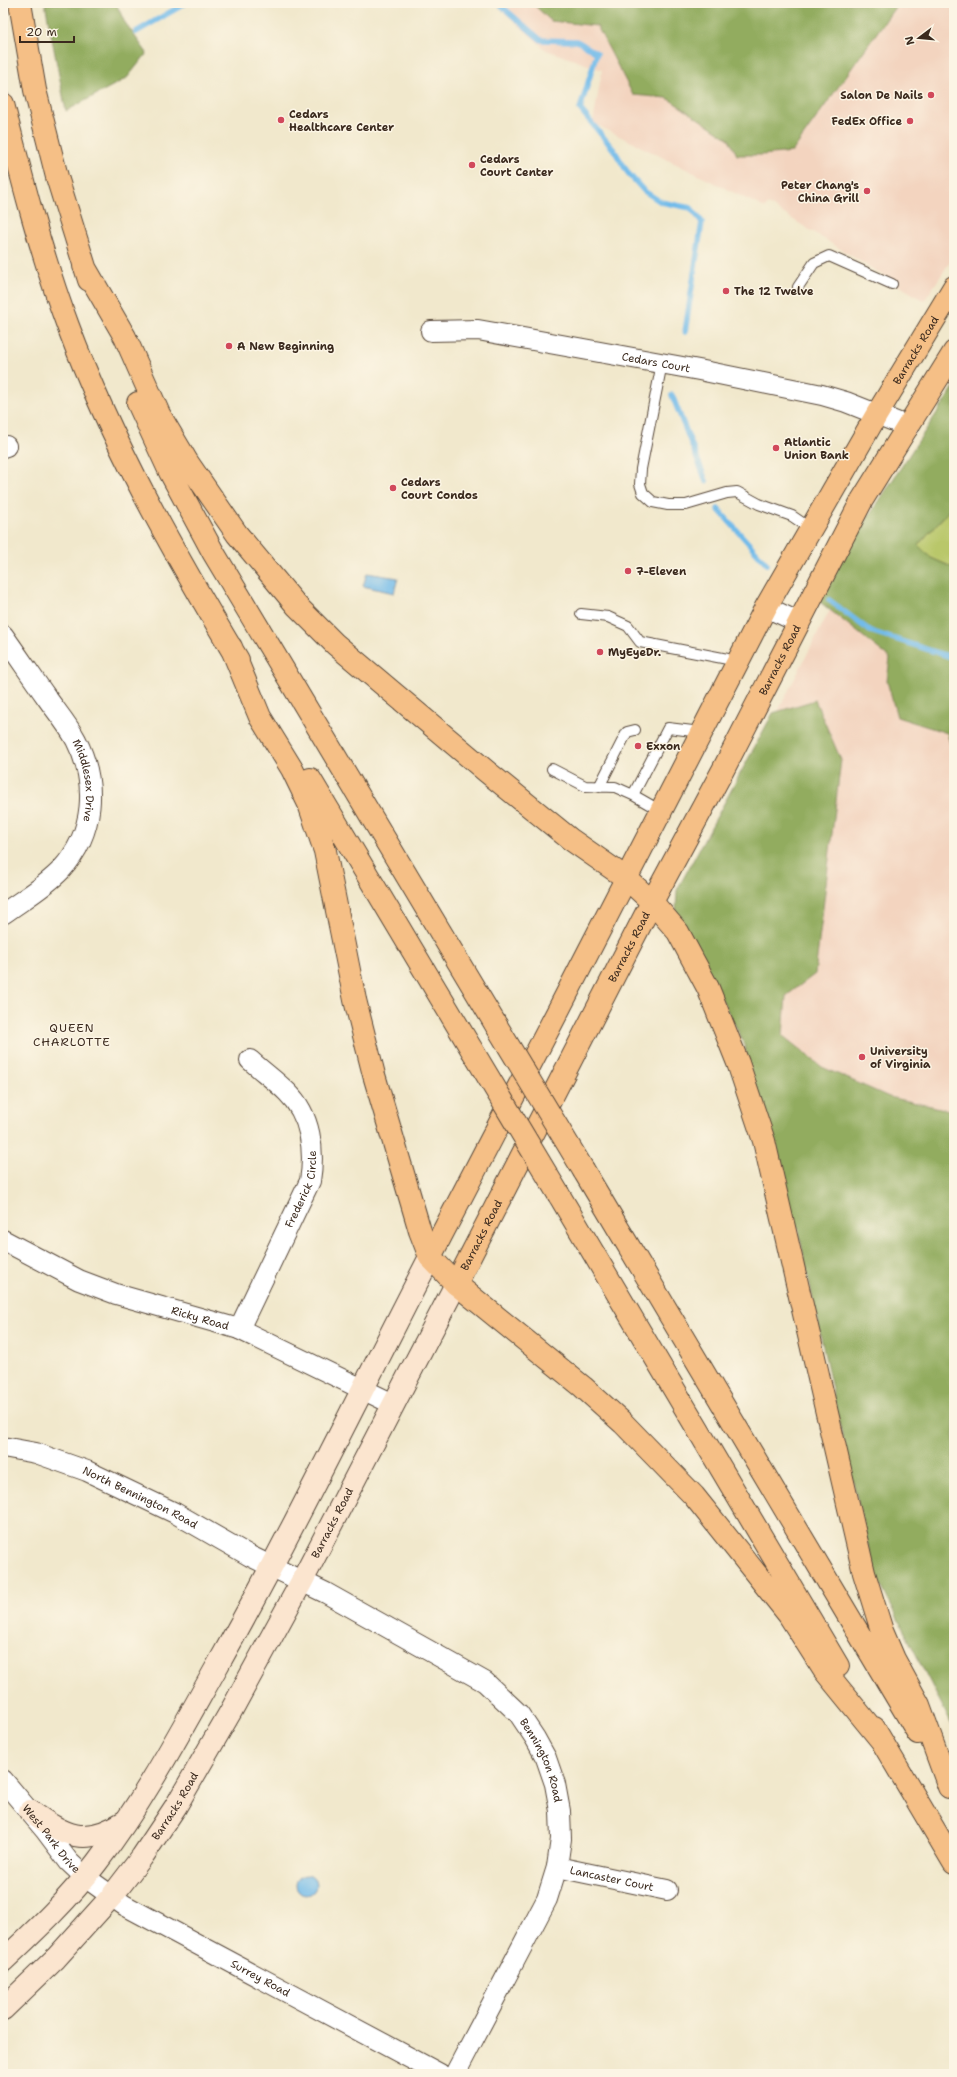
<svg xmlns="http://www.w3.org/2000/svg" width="957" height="2077" font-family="'Shantell Sans',sans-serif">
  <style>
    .built { fill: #f3d4bf }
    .green { fill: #b9c76a; stroke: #7a7844 }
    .forest { fill: #92ac5e; stroke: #666b3e }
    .water { fill: #72bbea; stroke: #567284 }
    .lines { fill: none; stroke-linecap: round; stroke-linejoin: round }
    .stream { stroke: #72bbea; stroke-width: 5.5 }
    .lane-casing { stroke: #564638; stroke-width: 12 }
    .street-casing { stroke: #564638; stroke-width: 22 }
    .secondary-casing { stroke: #564638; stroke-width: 24 }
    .primary-casing { stroke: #564638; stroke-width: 24 }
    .highway-casing { stroke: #564638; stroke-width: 24 }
    .lane { stroke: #fff; stroke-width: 10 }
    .street { stroke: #fff; stroke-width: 20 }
    .secondary { stroke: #fbe5cf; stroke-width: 22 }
    .primary { stroke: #f5bf86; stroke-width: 22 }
    .highway { stroke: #f5bf86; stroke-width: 22 }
    .highway-bridge-casing { stroke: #564638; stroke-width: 24; stroke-linecap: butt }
    .highway-bridge { stroke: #f5bf86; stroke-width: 22 }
    .poi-dot { fill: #d1495b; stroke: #fcf5e5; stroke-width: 1.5 }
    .labels { text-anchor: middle; stroke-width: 3; stroke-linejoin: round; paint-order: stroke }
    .poi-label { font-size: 11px; font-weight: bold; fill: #3b2a1e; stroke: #fcf5e5; text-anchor: start }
    .street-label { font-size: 11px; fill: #3b2a1e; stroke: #fcf5e5 }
    .neighbourhood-label { font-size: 12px; letter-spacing: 1px; fill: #3b2a1e; stroke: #fcf5e5 }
  </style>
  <rect width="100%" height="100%" fill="#fcf5e5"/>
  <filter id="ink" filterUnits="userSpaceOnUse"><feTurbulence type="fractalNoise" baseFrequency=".025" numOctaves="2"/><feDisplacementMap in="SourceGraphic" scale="8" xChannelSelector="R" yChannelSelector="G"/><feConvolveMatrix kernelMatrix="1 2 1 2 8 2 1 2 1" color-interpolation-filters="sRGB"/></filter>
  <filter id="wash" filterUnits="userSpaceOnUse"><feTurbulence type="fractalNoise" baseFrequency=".012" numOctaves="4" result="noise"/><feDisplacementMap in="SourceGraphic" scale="16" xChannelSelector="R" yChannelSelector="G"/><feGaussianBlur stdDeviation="0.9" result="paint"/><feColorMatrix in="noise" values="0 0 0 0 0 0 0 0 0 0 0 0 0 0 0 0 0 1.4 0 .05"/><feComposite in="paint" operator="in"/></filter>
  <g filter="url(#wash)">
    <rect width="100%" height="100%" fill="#f1e8cc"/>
    <path class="built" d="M 494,3 L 954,3 L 954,256 L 924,301 L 768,204 L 765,208 L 593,123 L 602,70 L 546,50 Z
      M 954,405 L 954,1707 L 708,848 L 861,549 Z"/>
    <path class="green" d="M 954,505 L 954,568 L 931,558 L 918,545 Z"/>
    <path class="forest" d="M 45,3 L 116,3 L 124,21 L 147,53 L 127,78 L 66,111 Z
      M 532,3 L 898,3 L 792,152 L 762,155 L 737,155 L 729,139 L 667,98 L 633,95 L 597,26 L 551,21 Z
      M 954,387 L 954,505 L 918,545 L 931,558 L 954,568 L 954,757 L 947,733 L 897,717 L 887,681 L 890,658 L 815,598 Z
      M 815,700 L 841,760 L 815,974 L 786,996 L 783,1036 L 822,1067 L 889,1097 L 954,1111 L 954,1729 L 874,1572 L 836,1408 L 798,1229 L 786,1209 L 743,1041 L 676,910 L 677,890 L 773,713 Z"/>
    <path class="water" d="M 367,573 L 398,578 L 394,593 L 363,586 Z
      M296 1885a10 10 0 1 1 20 0a10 10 0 1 1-20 0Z"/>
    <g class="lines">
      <path class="stream" d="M 498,3 L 541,40 L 577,41 L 597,53 L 580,109 L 614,150 L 628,173 L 644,191 L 661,202 L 691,208 L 702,222 L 685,332
        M 136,32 L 179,7 L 184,3
        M 672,395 L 706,481
        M 718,509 L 767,564
        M 829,600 L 870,631 L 954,658"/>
    </g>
  </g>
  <g filter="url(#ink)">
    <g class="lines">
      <defs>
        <path id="lane" d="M 798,287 L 814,263 L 829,256 L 892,284
          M 662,363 L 641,469 L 640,484 L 643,493 L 653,502 L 668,505 L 686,505 L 727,493 L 737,492 L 759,504 L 792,516 L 811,529
          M 581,614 L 608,617 L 628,626 L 640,642 L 738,661
          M 552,769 L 585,786 L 615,787 L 633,795
          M 599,787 L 627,732 L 635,730
          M 661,811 L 633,795 L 668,728 L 701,732"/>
        <g id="street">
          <path id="s1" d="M 431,331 L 478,330 L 699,370 L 822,395 L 846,402 L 909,427"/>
          <path d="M 3,447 L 6,446"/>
          <path d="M 766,607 L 798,622"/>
          <path id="s2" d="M 3,635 C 18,656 32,677 47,698 C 56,711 68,725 76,740 C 98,783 95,833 61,870 C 45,887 22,900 3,914"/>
          <path id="s3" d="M 3,1240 L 79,1280 L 116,1294 L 239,1329 L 393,1404"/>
          <path id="s4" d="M 239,1329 L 310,1181 C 315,1151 311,1115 287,1092 C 276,1081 262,1071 250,1060"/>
          <path id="s5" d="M 3,1447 L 36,1453 L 87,1471 L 175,1513 L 250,1556 L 326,1593 L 485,1682 L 519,1714 L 535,1738 L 546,1758 L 555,1784 L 560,1811 L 561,1839 L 557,1867 L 547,1899 L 455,2074"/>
          <path id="s6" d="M 3,1780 L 45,1830 L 69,1862 L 85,1877 L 124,1905 L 440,2074"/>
          <path id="s7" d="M 557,1867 L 667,1890"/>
        </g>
        <g id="secondary">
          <path d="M 30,1811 C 66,1836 84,1847 124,1822"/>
          <path d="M 3,1961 C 36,1930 70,1898 97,1862 C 143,1802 178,1736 215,1670 C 291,1535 359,1395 430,1257"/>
          <path id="s8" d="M 3,2009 L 56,1958 L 112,1896 L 142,1857 L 176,1806 L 231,1711 L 302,1581 L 456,1284"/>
        </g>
        <g id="primary">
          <path id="s9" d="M 430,1257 L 559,1009 L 766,607 L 877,414 L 954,287"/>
          <path id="s10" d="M 456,1284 L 652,902 L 723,770 L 862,500 L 954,352"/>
        </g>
        <path id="highway" d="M 20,3 L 35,90 L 57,177 L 89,280
          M 3,104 C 22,179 41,254 68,326 C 112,444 174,553 238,660
          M 84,266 L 125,337 L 159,414 L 188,463 L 237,534 L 297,606 L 335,644 L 486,771 L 570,839 L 626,878 L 652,902 L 678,932 L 708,988 L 738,1063 L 764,1141 L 864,1573 L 882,1631 L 894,1659 L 919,1705 L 949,1787
          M 138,403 L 170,472 L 213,552 L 496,1025
          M 231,647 L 260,717 L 292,769 L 309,804 L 325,851 L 355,1000 L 374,1075 L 420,1231 L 430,1257 L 456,1284 L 583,1387 L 623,1423 L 694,1496 L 789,1615 L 824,1670 L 881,1740
          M 310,779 L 472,1050
          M 584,1171 L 918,1733
          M 559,1195 L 838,1666
          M 874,1728 L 954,1863"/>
      </defs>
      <use href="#lane" class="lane-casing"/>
      <use href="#street" class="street-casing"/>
      <use href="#secondary" class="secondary-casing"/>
      <use href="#primary" class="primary-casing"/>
      <use href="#highway" class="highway-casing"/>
      <use href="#lane" class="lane"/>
      <use href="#street" class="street"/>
      <use href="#secondary" class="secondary"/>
      <use href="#primary" class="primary"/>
      <use href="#highway" class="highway"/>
      <defs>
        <path id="highway-bridge" d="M 496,1025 L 584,1171
          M 472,1050 L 559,1195"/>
      </defs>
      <use href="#highway-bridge" class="highway-bridge-casing"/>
      <use href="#highway-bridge" class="highway-bridge"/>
    </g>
  </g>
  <g class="poi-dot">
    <circle cx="931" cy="95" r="4"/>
    <circle cx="281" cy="120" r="4"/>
    <circle cx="910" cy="121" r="4"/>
    <circle cx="472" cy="165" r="4"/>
    <circle cx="867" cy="191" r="4"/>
    <circle cx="726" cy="291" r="4"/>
    <circle cx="229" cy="346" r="4"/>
    <circle cx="776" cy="448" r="4"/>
    <circle cx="393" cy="488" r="4"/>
    <circle cx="628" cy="571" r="4"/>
    <circle cx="600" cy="652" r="4"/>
    <circle cx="638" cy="746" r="4"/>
    <circle cx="862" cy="1057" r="4"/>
  </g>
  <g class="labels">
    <g class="poi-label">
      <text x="923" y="99" text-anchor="end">Salon De Nails</text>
      <text x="289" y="118">Cedars<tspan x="289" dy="13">Healthcare Center</tspan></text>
      <text x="902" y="125" text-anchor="end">FedEx Office</text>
      <text x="480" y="163">Cedars<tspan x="480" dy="13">Court Center</tspan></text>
      <text x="859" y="189" text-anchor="end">Peter Chang's<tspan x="859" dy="13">China Grill</tspan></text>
      <text x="734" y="295">The 12 Twelve</text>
      <text x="237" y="350">A New Beginning</text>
      <text x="784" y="446">Atlantic<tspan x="784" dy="13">Union Bank</tspan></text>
      <text x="401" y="486">Cedars<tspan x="401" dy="13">Court Condos</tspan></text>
      <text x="636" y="575">7-Eleven</text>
      <text x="608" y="656">MyEyeDr.</text>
      <text x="646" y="750">Exxon</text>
      <text x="870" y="1055">University<tspan x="870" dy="13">of Virginia</tspan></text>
    </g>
    <g class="street-label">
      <text dy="4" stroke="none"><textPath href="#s9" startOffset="1029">Barracks Road</textPath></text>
      <text dy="4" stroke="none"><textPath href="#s1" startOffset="228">Cedars Court</textPath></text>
      <text dy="4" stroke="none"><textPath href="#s10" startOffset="703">Barracks Road</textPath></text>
      <text dy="4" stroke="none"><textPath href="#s2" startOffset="170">Middlesex Drive</textPath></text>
      <text dy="4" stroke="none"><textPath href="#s10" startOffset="379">Barracks Road</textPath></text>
      <text dy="4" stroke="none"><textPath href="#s4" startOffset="154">Frederick Circle</textPath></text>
      <text dy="4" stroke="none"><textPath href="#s10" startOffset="55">Barracks Road</textPath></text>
      <text dy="4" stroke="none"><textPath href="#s3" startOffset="213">Ricky Road</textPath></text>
      <text dy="4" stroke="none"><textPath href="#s5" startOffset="147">North Bennington Road</textPath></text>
      <text dy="4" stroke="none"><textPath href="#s8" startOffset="591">Barracks Road</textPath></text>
      <text dy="4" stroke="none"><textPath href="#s5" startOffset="637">Bennington Road</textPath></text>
      <text dy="4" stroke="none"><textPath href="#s8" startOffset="267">Barracks Road</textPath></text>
      <text dy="4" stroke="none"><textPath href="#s6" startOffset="76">West Park Drive</textPath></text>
      <text dy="4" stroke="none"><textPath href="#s7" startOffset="56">Lancaster Court</textPath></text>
      <text dy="4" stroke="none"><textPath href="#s6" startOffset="330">Surrey Road</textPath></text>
    </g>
    <g class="neighbourhood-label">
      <text x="72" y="1032">QUEEN<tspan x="72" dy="14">CHARLOTTE</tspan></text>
    </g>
  </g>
  <rect width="957" height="2077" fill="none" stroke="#fcf5e5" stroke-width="16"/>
  <g transform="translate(919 38) rotate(254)" stroke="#fcf5e5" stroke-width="3" paint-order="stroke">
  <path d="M0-3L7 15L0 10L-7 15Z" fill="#3b2a1e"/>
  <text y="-6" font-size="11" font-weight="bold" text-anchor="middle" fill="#3b2a1e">N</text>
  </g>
  <path d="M20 36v6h54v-6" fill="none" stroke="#3b2a1e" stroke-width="2"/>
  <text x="26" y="36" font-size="12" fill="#3b2a1e" stroke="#fcf5e5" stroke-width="3" paint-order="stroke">20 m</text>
</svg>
